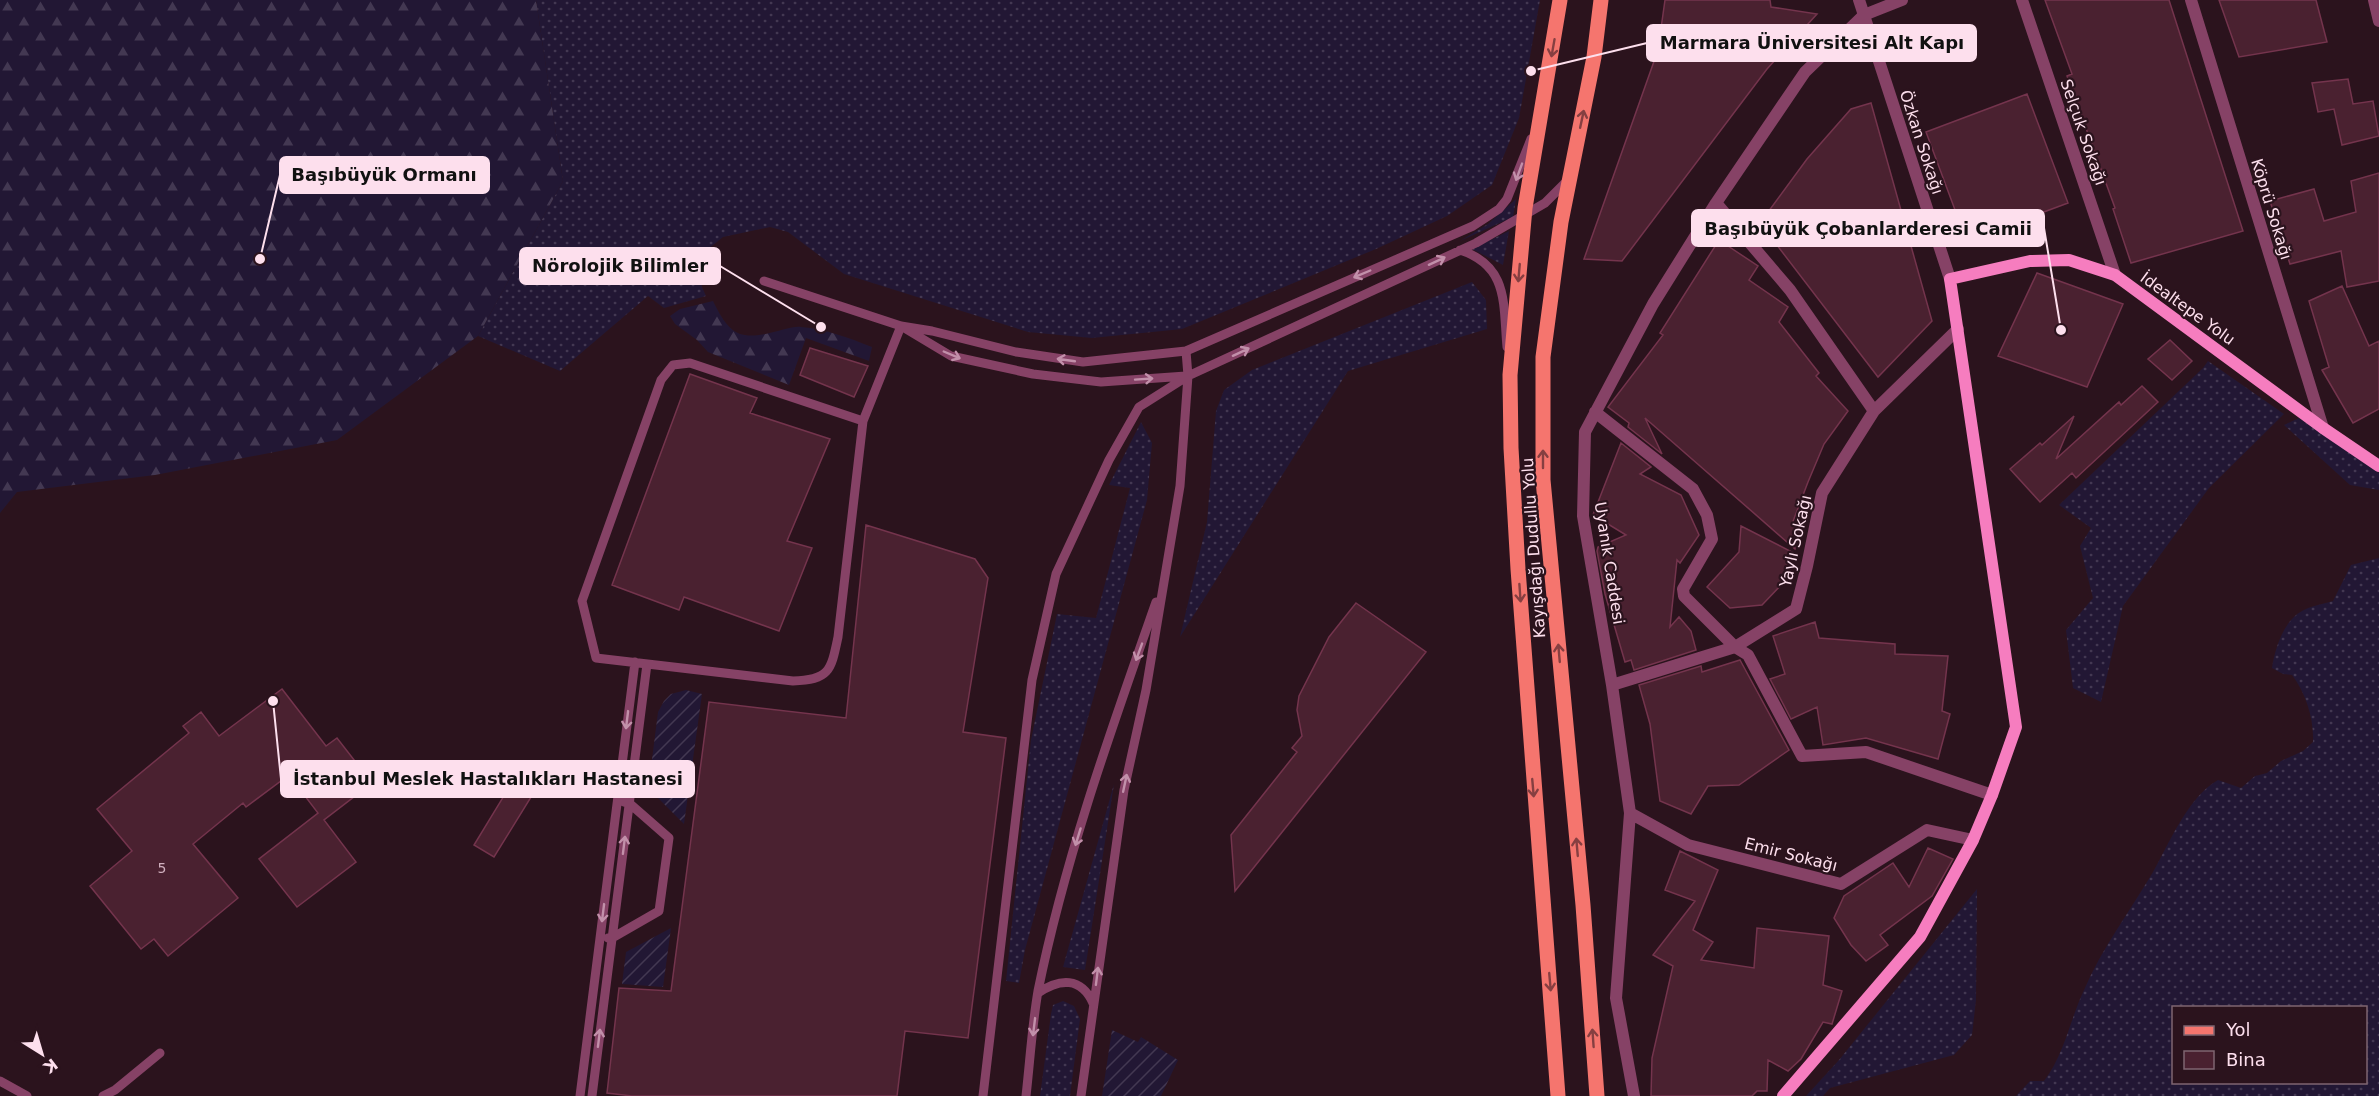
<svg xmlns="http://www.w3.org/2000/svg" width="2379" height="1096" font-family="'DejaVu Sans',sans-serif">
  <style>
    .grass { fill: url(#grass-dots); fill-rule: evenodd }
    .forest { fill: url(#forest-firs) }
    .garden { fill: url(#garden-furrows) }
    .building { fill: #4a2130; stroke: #74344d; stroke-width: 1.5 }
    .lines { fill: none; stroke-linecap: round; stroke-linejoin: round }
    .lane { stroke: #864266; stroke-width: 9 }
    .street { stroke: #864266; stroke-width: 12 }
    .secondary { stroke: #f67dbf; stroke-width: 12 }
    .primary { stroke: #f5756e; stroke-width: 15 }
    .oneway { stroke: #863f41 }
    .oneway2 { stroke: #c290aa }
    .labels { text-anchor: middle; stroke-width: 4.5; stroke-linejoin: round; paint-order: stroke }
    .number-label { font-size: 14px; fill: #d0b0be }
    .street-label { font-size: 16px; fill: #fddfed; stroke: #2b131d }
    .leader { fill: none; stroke: #fddfed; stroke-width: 2 }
    .callout-dot { fill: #fddfed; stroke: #2b131d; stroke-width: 2 }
    .callout { fill: #fddfed; stroke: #fddfed; stroke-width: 2 }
    .callout-label { font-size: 18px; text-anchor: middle; font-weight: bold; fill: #111 }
  </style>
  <defs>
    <pattern id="grass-dots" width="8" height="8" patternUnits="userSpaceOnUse" patternTransform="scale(1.5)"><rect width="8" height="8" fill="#221734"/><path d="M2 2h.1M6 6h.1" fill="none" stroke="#433852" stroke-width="1.8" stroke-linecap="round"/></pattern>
    <pattern id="forest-firs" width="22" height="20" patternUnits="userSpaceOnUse" patternTransform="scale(1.5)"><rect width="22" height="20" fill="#221734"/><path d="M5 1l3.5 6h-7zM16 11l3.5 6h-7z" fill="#433852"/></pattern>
    <pattern id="garden-furrows" width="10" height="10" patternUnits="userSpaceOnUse" patternTransform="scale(1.5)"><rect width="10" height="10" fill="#221734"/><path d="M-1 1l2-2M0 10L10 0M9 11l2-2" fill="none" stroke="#433852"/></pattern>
  </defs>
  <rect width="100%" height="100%" fill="#2b131d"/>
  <path class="grass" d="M 536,0 L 1540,0 L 1519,118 L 1492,185 L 1447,216 L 1376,249 L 1182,329 L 1092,338 L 1028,332 L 844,274 L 788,232 L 770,227 L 723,237 L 707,250 L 699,269 L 702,287 L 706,296 L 664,308 L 648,296 L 560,371 L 478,336 L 563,181 Z
    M 1516,199 L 1513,217 L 1460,241 L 1488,224 Z
    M 1509,231 L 1503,265 L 1472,249 Z
    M 1472,282 L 1486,300 L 1487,329 L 1348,371 L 1180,637 L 1207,522 L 1216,411 L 1224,390 L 1252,370 Z
    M 2208,361 L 2284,414 L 2209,488 L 2123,606 L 2101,702 L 2073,688 L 2066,630 L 2093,598 L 2080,546 L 2091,528 L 2059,505 L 2203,368 Z
    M 2299,418 L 2379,473 L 2379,490 L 2350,485 L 2284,425 Z
    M 1141,422 L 1152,443 L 1147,500 L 1025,950 L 1019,983 L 1006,981 L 1031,740 L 1057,614 L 1096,618 L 1130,488 L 1109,485 Z
    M 2379,558 L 2379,1096 L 2016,1096 L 2030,1081 L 2044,1081 C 2064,1055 2070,1020 2084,990 C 2102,948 2130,911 2153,872 C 2170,842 2188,797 2218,780 L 2241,788 L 2255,776 L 2267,773 L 2281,761 L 2303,751 L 2313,742 C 2314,719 2306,693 2292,675 L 2283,674 L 2272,668 C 2275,648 2284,618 2306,609 C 2311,606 2324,604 2333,601 L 2351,565 ZM 2174,1008 L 2366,1008 L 2366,1082 L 2174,1082 Z
    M 1114,784 L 1085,970 L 1063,967 Z
    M 1977,889 L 1976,1000 L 1972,1035 L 1954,1055 L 1830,1088 L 1823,1096 L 1806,1096 L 1839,1060 Z
    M 1063,1001 L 1074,1006 L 1080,1019 L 1070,1096 L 1040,1096 L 1051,1014 L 1053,1005 Z"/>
  <path class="forest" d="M 0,0 L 536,0 L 563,181 L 478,336 L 337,440 L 155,475 L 17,492 L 0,513 Z
    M 713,301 C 730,336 740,341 778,331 C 786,329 794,326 801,327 C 826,329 849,338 872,347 L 869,361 L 806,338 L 789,385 L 708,352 L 697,340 L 675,324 L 670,316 L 680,309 Z"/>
  <path class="garden" d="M 686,690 L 702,694 L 684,824 L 655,795 L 649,783 L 658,712 L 664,701 L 671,694 Z
    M 671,928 L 663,987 L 622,984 L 626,952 Z
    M 1112,1030 L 1138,1042 L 1141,1037 L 1178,1060 L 1161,1096 L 1102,1096 Z"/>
  <path class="building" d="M 1665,0 L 1770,0 L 1771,7 L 1817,14 L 1767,69 L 1622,261 L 1584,259 L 1658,50 Z
    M 2045,0 L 2169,0 L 2243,231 L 2131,263 L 2113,209 L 2115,208 L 2067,76 L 2072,74 Z
    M 2219,0 L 2316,0 L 2327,42 L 2239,57 Z
    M 2348,79 L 2353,104 L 2373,101 L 2379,136 L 2342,145 L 2334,109 L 2318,112 L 2312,83 Z
    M 2027,94 L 2068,203 L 1979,236 L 1961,226 L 1926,132 Z
    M 1871,103 L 1932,321 L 1878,377 L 1760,223 L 1807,159 L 1851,109 Z
    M 2379,173 L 2379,281 L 2347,287 L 2341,251 L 2290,264 L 2270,201 L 2314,189 L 2324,221 L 2356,212 L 2351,181 Z
    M 1719,240 L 1758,266 L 1749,280 L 1788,307 L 1779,322 L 1819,373 L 1816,376 L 1848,411 L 1824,444 L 1808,482 L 1792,524 L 1802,527 L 1795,549 L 1645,418 L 1662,454 L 1628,427 L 1629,423 L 1608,407 L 1663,335 L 1660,333 Z
    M 2037,273 L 2123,304 L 2087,387 L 1998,356 Z
    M 2342,286 L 2369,346 L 2379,341 L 2379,409 L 2353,423 L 2322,370 L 2329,367 L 2309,301 Z
    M 2170,340 L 2192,361 L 2172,380 L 2148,359 Z
    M 810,348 L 868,366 L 854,397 L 800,375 Z
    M 690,374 L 757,398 L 750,413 L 830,439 L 787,541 L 812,548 L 779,631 L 684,597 L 679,610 L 612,585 Z
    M 2142,386 L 2158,402 L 2076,478 L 2072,473 L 2040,502 L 2010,469 L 2040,443 L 2042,445 L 2074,416 L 2056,459 L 2119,402 L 2121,405 Z
    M 1621,443 L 1651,467 L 1640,474 L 1681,495 L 1699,535 L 1680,563 L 1677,560 L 1670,627 L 1679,617 L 1691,631 L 1696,650 L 1634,670 L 1631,660 L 1625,662 L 1605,594 L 1597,551 L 1598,547 L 1626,535 L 1593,515 Z
    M 866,525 L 975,559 L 988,578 L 963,732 L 1006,738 L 968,1038 L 905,1031 L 897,1096 L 632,1096 L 607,1093 L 619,988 L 671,991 L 709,702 L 846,718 Z
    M 1741,526 L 1794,553 L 1784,582 L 1762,605 L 1730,608 L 1707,587 L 1739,552 Z
    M 1356,603 L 1426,652 L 1235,891 L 1231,835 L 1297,752 L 1292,748 L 1302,736 L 1297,710 L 1299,696 L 1329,637 Z
    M 1815,622 L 1819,638 L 1895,644 L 1895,654 L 1948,656 L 1942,711 L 1950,714 L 1938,759 L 1866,738 L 1823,745 L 1817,707 L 1791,719 L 1770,679 L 1785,674 L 1773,636 Z
    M 1740,660 L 1789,750 L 1739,785 L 1708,786 L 1691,814 L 1660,801 L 1650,724 L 1639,685 L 1701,666 L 1702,672 Z
    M 282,689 L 326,746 L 337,738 L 372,783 L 324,820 L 356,862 L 297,907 L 259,859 L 318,813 L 289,775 L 246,807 L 243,803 L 193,844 L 238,898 L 168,956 L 154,939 L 141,949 L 90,886 L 132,851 L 97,809 L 189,733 L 183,726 L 201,712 L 219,736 Z
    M 516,776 L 536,789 L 494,857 L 474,845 Z
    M 1928,848 L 1953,859 L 1932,896 L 1880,935 L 1888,945 L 1866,961 L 1851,945 L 1834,918 L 1844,896 L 1893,863 L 1909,887 Z
    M 1680,851 L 1718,870 L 1693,930 L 1713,942 L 1701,960 L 1754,968 L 1757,928 L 1829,936 L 1823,985 L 1842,991 L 1832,1024 L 1823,1022 L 1801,1059 L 1788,1071 L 1768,1060 L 1767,1091 L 1757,1091 L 1752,1096 L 1651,1096 L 1652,1058 L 1673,966 L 1653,955 L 1695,901 L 1665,890 Z"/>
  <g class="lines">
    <path class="lane" d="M 1460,250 C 1509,266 1503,304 1507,347
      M 764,281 L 901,326 L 932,331 L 1016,352 L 1083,362 L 1186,351 L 1473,226 L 1499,209 L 1507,199 L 1531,139
      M 906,329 L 951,356 L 1033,374 L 1101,382 L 1186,376
      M 863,421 L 690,363 L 673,365 L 661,380 L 582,601 L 596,658 L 793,681 C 830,680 831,670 838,637 L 863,421 L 901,326
      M 608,938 L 612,938 L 659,911 L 669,838 L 629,803 L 624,802
      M 1038,993 C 1060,978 1081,977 1093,1003
      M 0,1081 L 27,1096
      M 103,1096 L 115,1090 L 160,1053
      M 580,1096 L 635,662
      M 592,1096 L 647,664
      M 983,1096 L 1032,680 L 1056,574 L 1109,460 L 1139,407 L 1188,376 L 1476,243 L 1545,203 L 1567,181
      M 1026,1096 C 1030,1061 1032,1026 1038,991 C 1065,858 1111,730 1156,602
      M 1081,1096 L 1124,790 L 1146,690 L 1180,486 L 1188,376 L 1186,351"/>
    <path class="street" d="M 1859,0 L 1950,279
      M 2022,0 L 2115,275
      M 2191,0 L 2323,428
      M 2374,0 L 2379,21
      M 1716,203 L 1790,290 L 1874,411
      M 1595,412 L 1693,489 L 1707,515 L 1712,539 L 1683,589 L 1684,596 L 1735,647 L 1748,655 L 1802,756 L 1866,752 L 1992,795
      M 1612,685 L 1735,647 L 1796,609 L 1807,566 L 1822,493 L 1874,411 L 1958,329
      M 1630,813 L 1688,845 L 1841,884 L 1927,830 L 1973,840
      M 1634,1096 L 1616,998 L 1630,813 L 1612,685 L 1583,516 L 1585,432 L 1653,304 L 1716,203 L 1805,72 L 1864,15 L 1902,0"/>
    <path class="secondary" d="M 1783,1096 L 1920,937 L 1973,840 L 1992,795 L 2016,727 L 1950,279 L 2030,261 L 2069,260 L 2115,275 L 2323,428 L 2379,466"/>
    <path class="primary" d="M 1558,1096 L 1518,569 L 1511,448 L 1510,375 L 1525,208 L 1560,0
      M 1597,1096 L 1583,905 L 1543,480 L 1543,357 L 1561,222 L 1594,57 L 1601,0"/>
  </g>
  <defs><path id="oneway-shaft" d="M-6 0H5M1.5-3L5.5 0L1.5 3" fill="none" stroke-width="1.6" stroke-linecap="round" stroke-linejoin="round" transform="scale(1.5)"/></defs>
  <g class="oneway">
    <use href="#oneway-shaft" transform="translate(1553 48) rotate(100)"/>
    <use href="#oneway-shaft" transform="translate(1582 119) rotate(-78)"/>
    <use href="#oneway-shaft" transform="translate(1519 273) rotate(95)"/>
    <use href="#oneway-shaft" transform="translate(1543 459) rotate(-90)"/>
    <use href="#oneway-shaft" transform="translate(1520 593) rotate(86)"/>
    <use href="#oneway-shaft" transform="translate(1559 653) rotate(-95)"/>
    <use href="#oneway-shaft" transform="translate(1533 788) rotate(85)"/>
    <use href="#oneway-shaft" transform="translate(1577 847) rotate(-95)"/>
    <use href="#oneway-shaft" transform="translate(1550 982) rotate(85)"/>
    <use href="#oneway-shaft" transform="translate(1593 1038) rotate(-94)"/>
  </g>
  <g class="oneway2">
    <use href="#oneway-shaft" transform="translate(1519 172) rotate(110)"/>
    <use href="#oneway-shaft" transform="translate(1437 261) rotate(-25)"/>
    <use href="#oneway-shaft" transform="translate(1362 274) rotate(157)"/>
    <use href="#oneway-shaft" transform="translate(1241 352) rotate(-25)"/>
    <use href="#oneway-shaft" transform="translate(952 355) rotate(23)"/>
    <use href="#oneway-shaft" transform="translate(1066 360) rotate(-172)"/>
    <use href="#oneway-shaft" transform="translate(1144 379) rotate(-4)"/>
    <use href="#oneway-shaft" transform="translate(1139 652) rotate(110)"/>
    <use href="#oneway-shaft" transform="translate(627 720) rotate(97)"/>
    <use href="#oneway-shaft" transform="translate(1125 783) rotate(-78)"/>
    <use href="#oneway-shaft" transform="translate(1078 837) rotate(107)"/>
    <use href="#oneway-shaft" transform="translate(624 845) rotate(-83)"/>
    <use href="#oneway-shaft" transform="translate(603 913) rotate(97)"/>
    <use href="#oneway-shaft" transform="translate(1097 976) rotate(-83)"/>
    <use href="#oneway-shaft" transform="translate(1034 1027) rotate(97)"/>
    <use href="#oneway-shaft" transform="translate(599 1038) rotate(-83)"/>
  </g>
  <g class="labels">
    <g class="number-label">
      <text x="162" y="873">5</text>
    </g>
    <g class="street-label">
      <text transform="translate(2084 132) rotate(71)" y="6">Selçuk Sokağı</text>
      <text transform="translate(1922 142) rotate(72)" y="6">Özkan Sokağı</text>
      <text transform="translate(2272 209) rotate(73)" y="6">Köprü Sokağı</text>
      <text transform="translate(2188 308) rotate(36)" y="6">İdealtepe Yolu</text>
      <text transform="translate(1795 541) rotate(-77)" y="6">Yaylı Sokağı</text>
      <text transform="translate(1533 548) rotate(-94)" y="6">Kayışdağı Dudullu Yolu</text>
      <text transform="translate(1610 563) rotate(81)" y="6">Uyanık Caddesi</text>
      <text transform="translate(1791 854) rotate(14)" y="6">Emir Sokağı</text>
    </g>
  </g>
  <path class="leader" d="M1531 71L1647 43M260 259L280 175M2061 330L2044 228M821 327L720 266M273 701L281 779"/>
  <g class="callout-dot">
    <circle cx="1531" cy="71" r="6"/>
    <circle cx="260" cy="259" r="6"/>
    <circle cx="2061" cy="330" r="6"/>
    <circle cx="821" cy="327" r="6"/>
    <circle cx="273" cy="701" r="6"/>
  </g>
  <g class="callout">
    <rect x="1647" y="25" width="329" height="36" rx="6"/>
    <rect x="280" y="157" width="209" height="36" rx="6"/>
    <rect x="1692" y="210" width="352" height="36" rx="6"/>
    <rect x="520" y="248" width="200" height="36" rx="6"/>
    <rect x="281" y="761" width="413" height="36" rx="6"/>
  </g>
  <g class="callout-label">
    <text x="1812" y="49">Marmara Üniversitesi Alt Kapı</text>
    <text x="384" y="181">Başıbüyük Ormanı</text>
    <text x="1868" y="235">Başıbüyük Çobanlarderesi Camii</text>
    <text x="620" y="272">Nörolojik Bilimler</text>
    <text x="488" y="785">İstanbul Meslek Hastalıkları Hastanesi</text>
  </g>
  <rect x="2172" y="1006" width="195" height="78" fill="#2b131d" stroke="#7f6570" stroke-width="1.5"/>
  <rect x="2184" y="1026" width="30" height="9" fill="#f5756e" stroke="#7f6570" stroke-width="1.5"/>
  <text x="2226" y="1036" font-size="18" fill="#fddfed">Yol</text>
  <rect x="2184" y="1051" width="30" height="18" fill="#4a2130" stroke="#7f6570" stroke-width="1.5"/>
  <text x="2226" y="1066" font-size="18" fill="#fddfed">Bina</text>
  <g transform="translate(42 1054) rotate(143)" stroke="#2b131d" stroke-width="4.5" paint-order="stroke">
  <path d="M0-4.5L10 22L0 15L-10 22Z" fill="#fddfed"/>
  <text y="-9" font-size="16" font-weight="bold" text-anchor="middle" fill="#fddfed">K</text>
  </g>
</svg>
